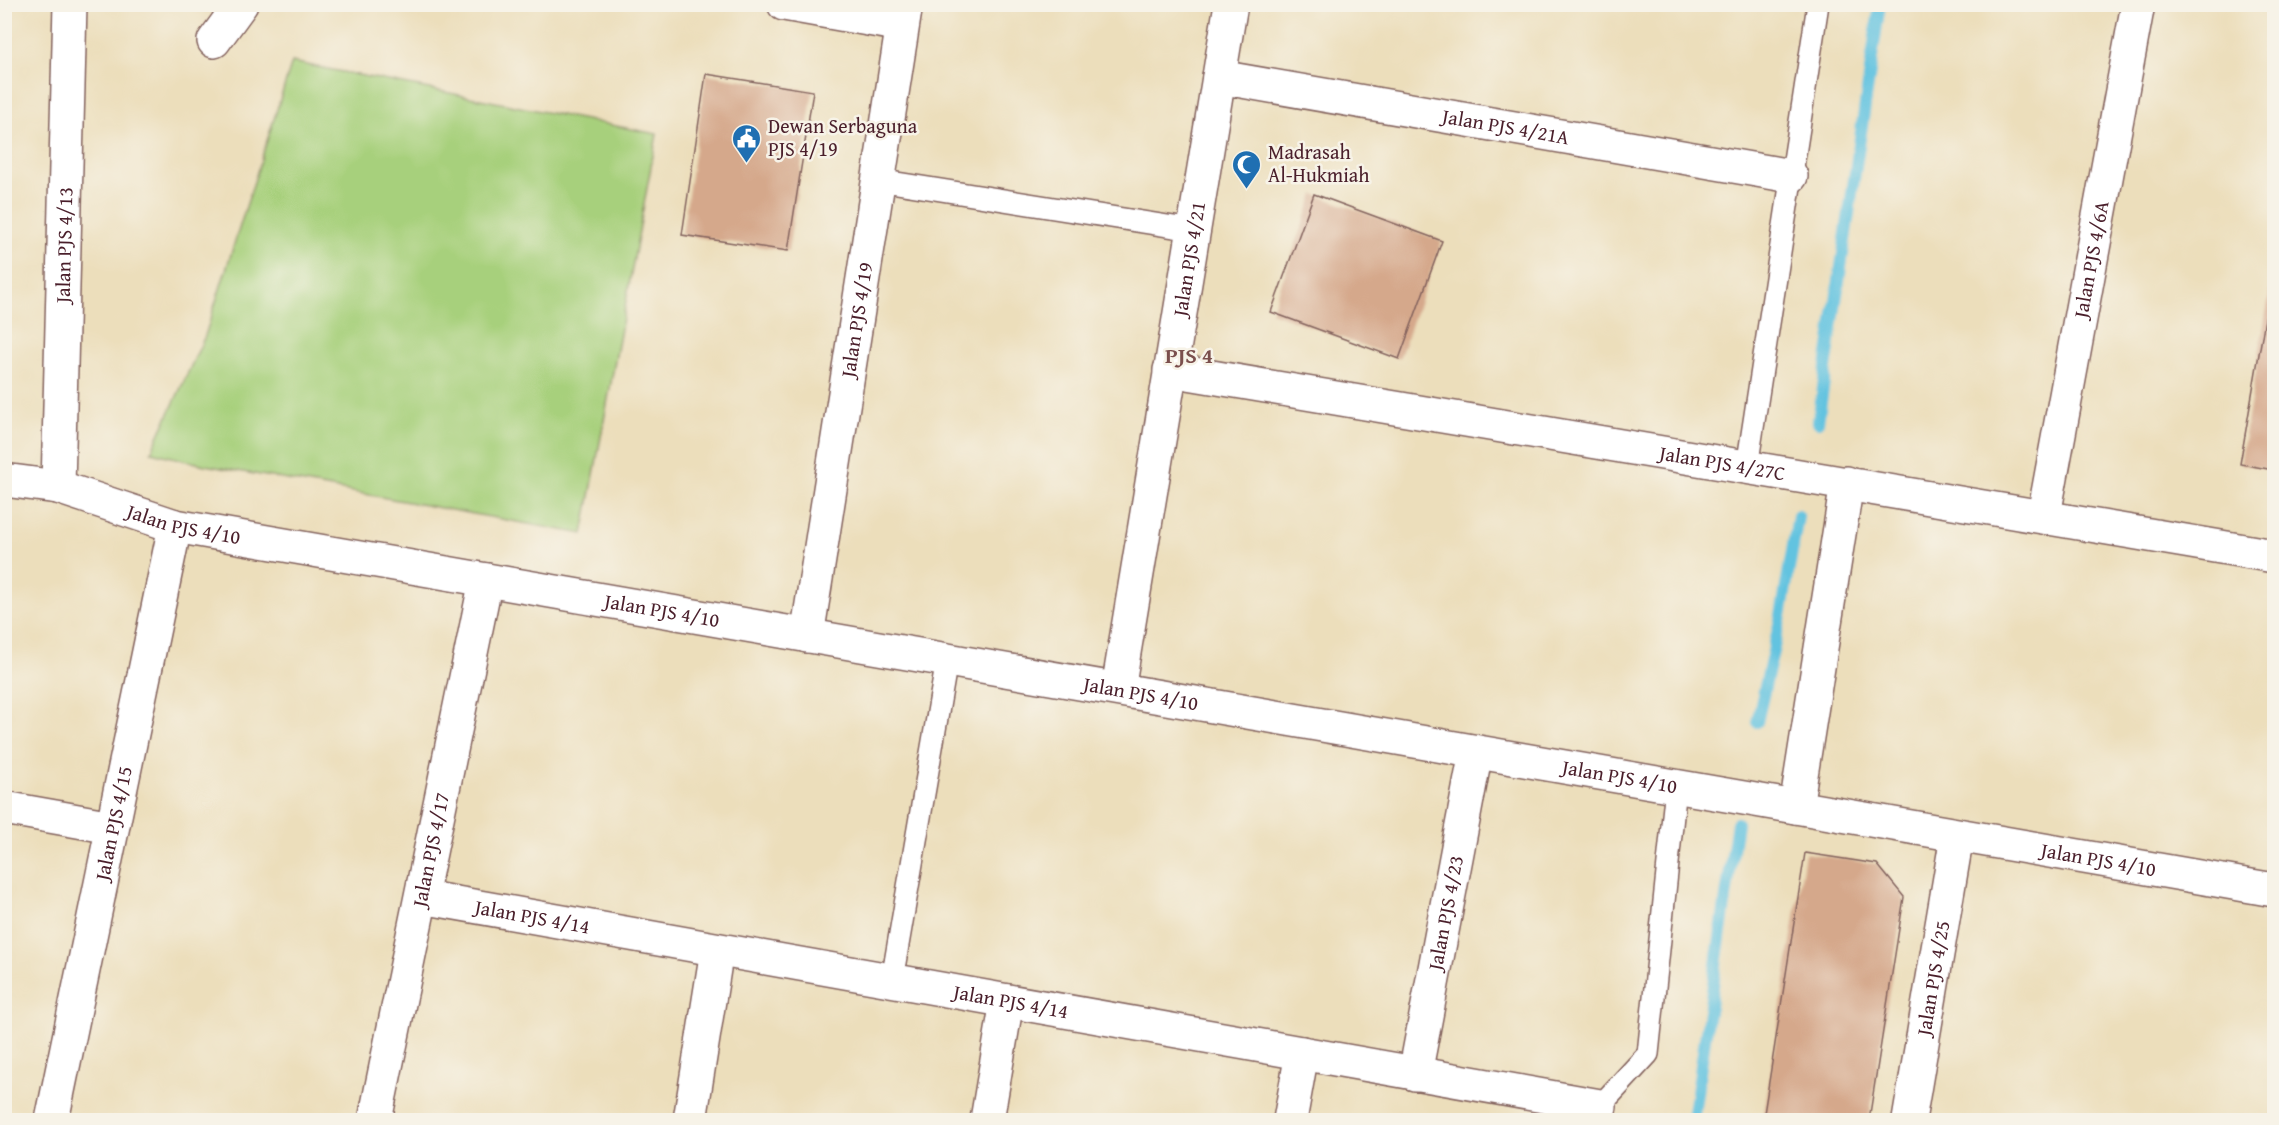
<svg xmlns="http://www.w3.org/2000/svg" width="2279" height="1125" font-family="'Gentium Book Plus',serif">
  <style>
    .green { fill: #a7d07b; stroke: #787853; stroke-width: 1.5 }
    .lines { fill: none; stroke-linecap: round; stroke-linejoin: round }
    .stream { stroke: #62c3e0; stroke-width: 12 }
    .building { fill: #d5a88b }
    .service-casing { stroke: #83625d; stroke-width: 24 }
    .minor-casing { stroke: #83625d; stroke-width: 36 }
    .service { stroke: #fff; stroke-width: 21 }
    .minor { stroke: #fff; stroke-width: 33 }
    .labels { text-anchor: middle; stroke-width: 5; stroke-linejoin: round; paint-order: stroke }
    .poi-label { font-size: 20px; fill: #4a1f2b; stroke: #f7f3e8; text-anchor: start }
    .street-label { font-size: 20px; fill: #4a1f2b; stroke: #f7f3e8 }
    .quarter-label { font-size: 22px; font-weight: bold; fill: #7b4f4d; stroke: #f7f3e8 }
  </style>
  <rect width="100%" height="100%" fill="#f7f3e8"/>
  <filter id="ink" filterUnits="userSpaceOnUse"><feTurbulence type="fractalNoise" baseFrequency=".0167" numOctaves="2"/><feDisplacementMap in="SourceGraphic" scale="12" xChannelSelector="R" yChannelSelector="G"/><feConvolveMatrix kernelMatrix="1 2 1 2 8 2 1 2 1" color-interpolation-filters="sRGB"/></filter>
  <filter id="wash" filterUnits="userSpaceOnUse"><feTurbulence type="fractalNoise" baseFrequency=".008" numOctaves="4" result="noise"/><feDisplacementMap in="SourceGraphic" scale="24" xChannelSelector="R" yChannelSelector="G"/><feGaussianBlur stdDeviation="1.35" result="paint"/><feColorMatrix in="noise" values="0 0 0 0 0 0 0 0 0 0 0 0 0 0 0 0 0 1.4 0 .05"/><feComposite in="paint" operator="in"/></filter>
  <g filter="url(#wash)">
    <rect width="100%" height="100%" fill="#ecdebb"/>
    <path class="green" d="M 292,62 L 657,134 L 583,534 L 205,465 L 151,452 L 205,336 Z"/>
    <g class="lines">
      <path class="stream" d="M 1818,422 L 1880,4
        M 1757,722 L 1781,616 L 1798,516
        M 1693,1120 L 1737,823"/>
    </g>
    <g id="blocks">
      <path class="building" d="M 706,74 L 813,91 L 788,251 L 682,235 Z
        M 1314,194 L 1442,241 L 1399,359 L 1271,312 Z
        M 2273,273 L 2274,273 L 2274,470 L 2240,464 Z
        M 1805,853 L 1877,864 L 1904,897 L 1869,1120 L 1763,1120 Z"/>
    </g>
  </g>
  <g filter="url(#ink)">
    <use href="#blocks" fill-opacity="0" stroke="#83625d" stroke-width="1.5"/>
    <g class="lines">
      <defs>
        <path id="service" d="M 878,180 L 1193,230
          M 1747,467 L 1818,4
          M 892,980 L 947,660
          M 1600,1106 L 1648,1054 L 1676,787"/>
        <g id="minor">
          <path d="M 784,4 L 902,25"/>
          <path d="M 214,41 L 241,4"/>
          <path id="s1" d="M 1219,77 L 1791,176"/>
          <path id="s2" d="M 1170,370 L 2274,556"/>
          <path id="s3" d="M 4,480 L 58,487 L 175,526 L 2274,890"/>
          <path id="s4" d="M 58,487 L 70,4"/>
          <path id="s5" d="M 2044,515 L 2138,4"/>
          <path id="s6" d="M 807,636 L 906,4"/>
          <path id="s7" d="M 1118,689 L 1231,4"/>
          <path d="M 1796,807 L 1847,483"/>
          <path d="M 4,808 L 112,827"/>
          <path id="s8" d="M 422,897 L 1600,1106 L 1597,1120"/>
          <path id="s9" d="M 1415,1074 L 1476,752"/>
          <path id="s10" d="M 52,1120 L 175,526"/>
          <path id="s11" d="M 375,1120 L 486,580"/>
          <path d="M 690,1120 L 717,950"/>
          <path d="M 987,1120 L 1007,1001"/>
          <path d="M 1290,1120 L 1302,1053"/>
          <path id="s12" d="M 1909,1120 L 1957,836"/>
        </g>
      </defs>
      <use href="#service" class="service-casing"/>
      <use href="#minor" class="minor-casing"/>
      <use href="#service" class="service"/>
      <use href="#minor" class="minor"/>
    </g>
  </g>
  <defs>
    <symbol id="civic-pin" viewBox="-11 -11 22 30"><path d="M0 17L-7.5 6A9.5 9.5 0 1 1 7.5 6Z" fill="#1f6fb2" stroke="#f7f3e8"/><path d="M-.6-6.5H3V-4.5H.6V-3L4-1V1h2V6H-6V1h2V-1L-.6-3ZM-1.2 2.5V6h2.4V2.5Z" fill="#fff"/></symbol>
    <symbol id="mosque-pin" viewBox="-11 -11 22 30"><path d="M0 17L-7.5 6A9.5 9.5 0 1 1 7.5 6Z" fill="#1f6fb2" stroke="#f7f3e8"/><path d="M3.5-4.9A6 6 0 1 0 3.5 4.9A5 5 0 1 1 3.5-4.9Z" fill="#fff"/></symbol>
  </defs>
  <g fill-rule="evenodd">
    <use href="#civic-pin" x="730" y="122" width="33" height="45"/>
    <use href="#mosque-pin" x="1230" y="148" width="33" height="45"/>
  </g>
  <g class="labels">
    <g class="poi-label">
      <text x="768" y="133">Dewan Serbaguna<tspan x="768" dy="23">PJS 4/19</tspan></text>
      <text x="1268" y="159">Madrasah<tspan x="1268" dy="23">Al-Hukmiah</tspan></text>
    </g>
    <g class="street-label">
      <text dy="7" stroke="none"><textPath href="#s1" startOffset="291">Jalan PJS 4/21A</textPath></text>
      <text dy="7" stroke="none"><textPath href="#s4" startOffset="242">Jalan PJS 4/13</textPath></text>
      <text dy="7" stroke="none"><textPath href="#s7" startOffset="436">Jalan PJS 4/21</textPath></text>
      <text dy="7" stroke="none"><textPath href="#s5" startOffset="260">Jalan PJS 4/6A</textPath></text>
      <text dy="7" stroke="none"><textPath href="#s6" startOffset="320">Jalan PJS 4/19</textPath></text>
      <text dy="7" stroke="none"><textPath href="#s2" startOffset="560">Jalan PJS 4/27C</textPath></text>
      <text dy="7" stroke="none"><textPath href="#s3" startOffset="186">Jalan PJS 4/10</textPath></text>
      <text dy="7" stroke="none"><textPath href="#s3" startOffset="672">Jalan PJS 4/10</textPath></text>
      <text dy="7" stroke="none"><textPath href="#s3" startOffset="1158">Jalan PJS 4/10</textPath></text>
      <text dy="7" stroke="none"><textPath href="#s3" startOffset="1644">Jalan PJS 4/10</textPath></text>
      <text dy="7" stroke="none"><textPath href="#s10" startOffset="303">Jalan PJS 4/15</textPath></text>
      <text dy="7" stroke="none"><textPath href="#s11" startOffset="276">Jalan PJS 4/17</textPath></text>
      <text dy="7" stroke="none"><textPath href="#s3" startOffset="2130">Jalan PJS 4/10</textPath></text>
      <text dy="7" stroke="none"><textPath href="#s9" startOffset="164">Jalan PJS 4/23</textPath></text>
      <text dy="7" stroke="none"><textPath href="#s8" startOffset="112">Jalan PJS 4/14</textPath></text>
      <text dy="7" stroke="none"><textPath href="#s12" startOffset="144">Jalan PJS 4/25</textPath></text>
      <text dy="7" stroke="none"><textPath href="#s8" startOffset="598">Jalan PJS 4/14</textPath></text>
    </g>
    <g class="quarter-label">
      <text x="1189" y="363">PJS 4</text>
    </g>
  </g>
  <rect width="2279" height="1125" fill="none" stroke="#f7f3e8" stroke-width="24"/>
</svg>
